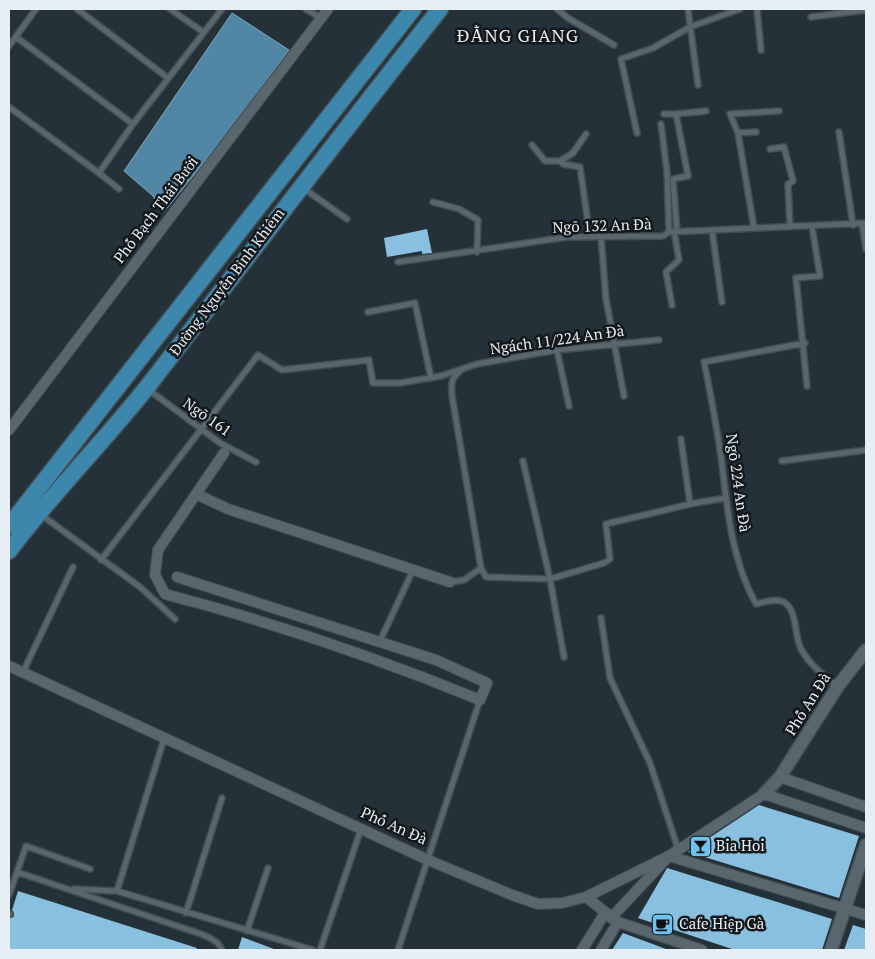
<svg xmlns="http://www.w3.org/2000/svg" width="875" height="959" font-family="'PT Serif',serif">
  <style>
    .water { fill: #5186a4; stroke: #7ea6bc }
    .building { fill: #89c0df }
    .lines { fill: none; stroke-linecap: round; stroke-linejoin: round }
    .service-casing { stroke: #424c52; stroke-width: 8 }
    .minor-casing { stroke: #424c52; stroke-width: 12 }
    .tertiary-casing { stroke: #424c52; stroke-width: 15 }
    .trunk-casing { stroke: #424c52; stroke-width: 19 }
    .service { stroke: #59666e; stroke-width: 5 }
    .minor { stroke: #59666e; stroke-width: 10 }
    .tertiary { stroke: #59666e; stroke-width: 12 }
    .trunk { stroke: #3e87ac; stroke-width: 16 }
    .labels { text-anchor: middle; stroke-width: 5; stroke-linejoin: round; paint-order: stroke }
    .street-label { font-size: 15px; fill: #e8eff4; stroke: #13181b }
    .poi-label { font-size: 15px; fill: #e8eff4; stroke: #13181b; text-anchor: start }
    .quarter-label { font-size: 18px; letter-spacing: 1px; fill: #e8eff4; stroke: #13181b }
  </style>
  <rect width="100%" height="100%" fill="#253138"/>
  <path class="water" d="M 232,13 L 289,50 L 223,139 L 163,213 L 153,196 L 124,171 Z"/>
  <path class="building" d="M 427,229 L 432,253 L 422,254 L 422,251 L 387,257 L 384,238 Z
    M 759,805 L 859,836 L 839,898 L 688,852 Z
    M 667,868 L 832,919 L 822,950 L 735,950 L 638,918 Z
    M 18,891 L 197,948 L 196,950 L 9,950 L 9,919 L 14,916 L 12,910 Z
    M 853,925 L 866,929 L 866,950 L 844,950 Z
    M 623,933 L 666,949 L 666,950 L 612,950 Z
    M 242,937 L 274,949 L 274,950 L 238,950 Z"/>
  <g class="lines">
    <defs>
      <path id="service" d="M 77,9 L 168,78
        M 170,9 L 203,32
        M 306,9 L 321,18
        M 557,9 L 568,18 L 614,45
        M 688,9 L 698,85
        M 757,9 L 761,50
        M 811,17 L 866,10
        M 16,37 L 133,124
        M 9,46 L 36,9
        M 9,107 L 99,173
        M 664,114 L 676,114 L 688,176 L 673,179 L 677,231
        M 676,114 L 706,111
        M 661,124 L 667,172 L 669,232
        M 839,132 L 853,225
        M 637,133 L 621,59 L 653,48 L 690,27 L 740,9
        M 738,133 L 756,132
        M 532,145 L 545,161 L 560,161 L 563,164 L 580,167 L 590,237
        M 770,149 L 784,147 L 793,181 L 788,184 L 790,227
        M 560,161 L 573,153 L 586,134
        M 303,188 L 347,219
        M 119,189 L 99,173 L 133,124 L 222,9
        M 433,202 L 459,209 L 478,220 L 477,252
        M 862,224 L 866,249
        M 754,228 L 738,133 L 730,114 L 779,111
        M 712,230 L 722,302
        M 601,237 L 606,299 L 624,396
        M 398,262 L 567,237 L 663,236 L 669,232 L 866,223
        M 672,305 L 666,272 L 679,260 L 674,231
        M 368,312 L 415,303 L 431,378
        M 805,343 L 704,362 C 711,394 716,425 721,456 C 727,507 731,559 756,604 C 764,602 776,598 784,602 C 798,611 794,636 801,649 C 810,665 823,675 837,686
        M 557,350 L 569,406
        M 460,371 C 451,378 451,385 452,396 L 481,568 L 486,577 L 550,579 L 604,563 L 610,559 L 606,524 L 695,503 L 726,498
        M 807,386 L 796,278 L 820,276 L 812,226
        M 149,390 L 220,443 L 256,462
        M 681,439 L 690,504
        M 523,461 L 550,579 L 564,657
        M 782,461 L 866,450
        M 40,514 L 140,587 L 175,619
        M 101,560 L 258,355 L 282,370 L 369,360 L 373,383 L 400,383 L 441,376 L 477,364 L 557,350 L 659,340
        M 450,582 L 464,580 L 481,568
        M 601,618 L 610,678 L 650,763 L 678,849
        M 380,641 L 413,570
        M 23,672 L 73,567
        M 164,739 L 117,891 L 313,950
        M 17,872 L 186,929 C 198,933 218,938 222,950
        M 74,889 L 117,891
        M 9,895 L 26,846 L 90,869
        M 186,913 L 222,798
        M 9,914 L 10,914
        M 247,931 L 268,868
        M 320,950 L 361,829
        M 398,950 L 480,700"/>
      <path id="minor" d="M 9,430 L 328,9
        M 196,494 L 228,509 L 450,582
        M 177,577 L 436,660 L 487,683 L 480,700 C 397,666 303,633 216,608 C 199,603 182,599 165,594 L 155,575 L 158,550 L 224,453
        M 9,666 L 428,860 L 512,895 L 538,904 L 562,903 L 586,897 L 669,856 L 764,794 L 866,828
        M 780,777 L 866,807
        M 586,897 L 618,922 L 702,950
        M 611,918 L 669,856 L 866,915
        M 582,950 L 605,913
        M 601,950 L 618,922"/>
      <path id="tertiary" d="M 764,794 L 780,777 L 838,686 L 866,650
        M 831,950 L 866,845"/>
      <path id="trunk" d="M 9,526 L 413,9
        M 9,551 C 52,493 103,443 148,386 C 245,261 341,134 440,9"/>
    </defs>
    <use href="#service" class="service-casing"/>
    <use href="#minor" class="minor-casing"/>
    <use href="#tertiary" class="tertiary-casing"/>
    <use href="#trunk" class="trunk-casing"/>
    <use href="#service" class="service"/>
    <use href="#minor" class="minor"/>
    <use href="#tertiary" class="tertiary"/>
    <use href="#trunk" class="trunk"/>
  </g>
  <defs>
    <symbol id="bar-square" viewBox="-11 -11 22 22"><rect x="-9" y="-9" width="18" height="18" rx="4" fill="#6cc3f2" stroke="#13181b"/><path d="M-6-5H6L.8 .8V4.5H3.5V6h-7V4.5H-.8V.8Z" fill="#111"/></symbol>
    <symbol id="cafe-square" viewBox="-11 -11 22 22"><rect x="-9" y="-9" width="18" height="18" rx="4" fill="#6cc3f2" stroke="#13181b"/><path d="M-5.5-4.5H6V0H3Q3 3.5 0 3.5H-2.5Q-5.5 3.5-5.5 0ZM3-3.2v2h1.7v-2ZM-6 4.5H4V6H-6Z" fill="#111"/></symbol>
  </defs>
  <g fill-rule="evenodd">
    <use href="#bar-square" x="688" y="834" width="25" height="25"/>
    <use href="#cafe-square" x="650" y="912" width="25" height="25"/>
  </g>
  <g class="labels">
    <g class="street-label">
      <text transform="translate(156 210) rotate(-53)" y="5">Phố Bạch Thái Bưởi</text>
      <text transform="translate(602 226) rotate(-2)" y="5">Ngõ 132 An Đà</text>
      <text transform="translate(227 282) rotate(-53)" y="5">Đường Nguyễn Bỉnh Khiêm</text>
      <text transform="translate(557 340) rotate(-8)" y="5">Ngách 11/224 An Đà</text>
      <text transform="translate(207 417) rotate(35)" y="5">Ngõ 161</text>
      <text transform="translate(738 483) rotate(82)" y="5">Ngõ 224 An Đà</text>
      <text transform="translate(808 704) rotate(-58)" y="5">Phố An Đà</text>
      <text transform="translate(394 826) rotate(24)" y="5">Phố An Đà</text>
    </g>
    <g class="poi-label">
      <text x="716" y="851">Bia Hoi</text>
      <text x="679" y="929">Cafe Hiệp Gà</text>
    </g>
    <g class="quarter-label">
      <text x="518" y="42">ĐẰNG GIANG</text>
    </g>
  </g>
  <rect width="875" height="959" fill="none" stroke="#e8eff4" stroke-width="20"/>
</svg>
